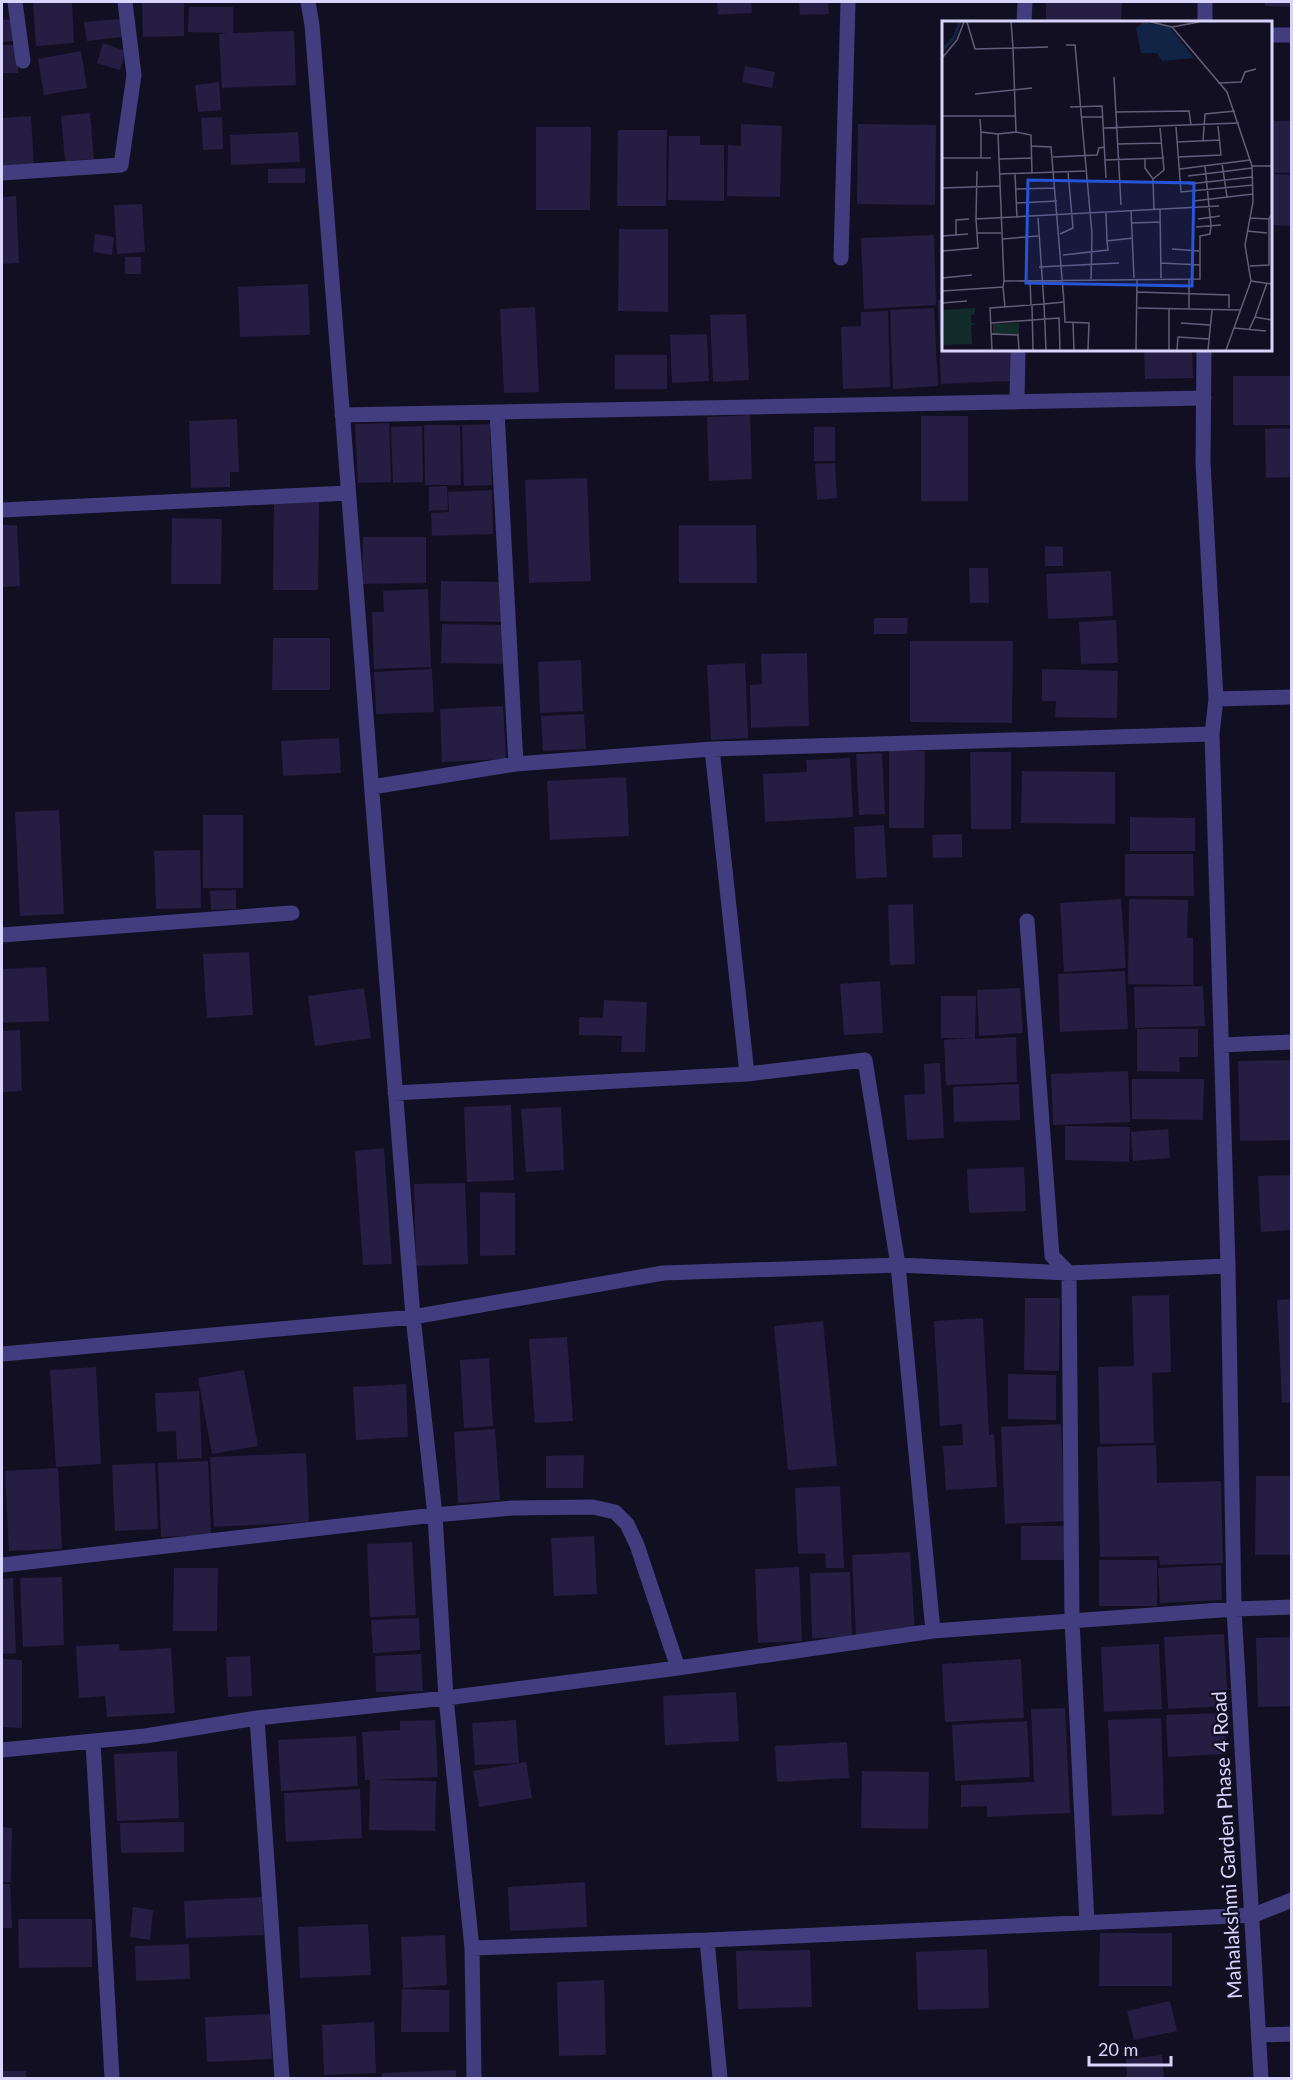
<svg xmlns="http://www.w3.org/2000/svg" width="1293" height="2080" font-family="Lato,sans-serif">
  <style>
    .building { fill: #251d42 }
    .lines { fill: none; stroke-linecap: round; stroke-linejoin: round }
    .minor { stroke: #413d7e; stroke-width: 15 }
    .labels { text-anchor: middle; stroke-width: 4.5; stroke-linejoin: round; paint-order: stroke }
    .street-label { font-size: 20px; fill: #d9d4fc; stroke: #130f22 }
    .inset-river { fill: none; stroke: #112445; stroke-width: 3 }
    .inset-road { fill: none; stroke: #625e79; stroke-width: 1.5 }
    .view { fill: #2655da; fill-opacity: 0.15; stroke: #2655da; stroke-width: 3 }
    .inset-edge { fill: none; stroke: #d9d4fc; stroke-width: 3 }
  </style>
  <rect width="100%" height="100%" fill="#130f22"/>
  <path class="building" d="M 33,2 L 72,2 L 74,43 L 36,46 Z
    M 142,2 L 184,2 L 184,36 L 143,37 Z
    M 717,2 L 751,2 L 752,13 L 718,15 Z
    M 799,2 L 828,2 L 829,14 L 800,15 Z
    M 1046,2 L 1122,2 L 1121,22 L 1046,22 Z
    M 1265,2 L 1292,2 L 1292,7 L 1265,6 Z
    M 189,7 L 233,7 L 233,33 L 294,31 L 296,85 L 222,88 L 219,34 L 227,33 L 188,32 Z
    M 13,19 L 14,41 L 2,42 L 2,20 Z
    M 121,19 L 123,37 L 87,41 L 84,22 Z
    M 103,43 L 126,51 L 120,70 L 97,63 Z
    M 2,45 L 19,45 L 18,73 L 2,73 Z
    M 81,51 L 87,88 L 44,95 L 38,59 Z
    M 745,66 L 775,72 L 772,88 L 742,82 Z
    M 219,82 L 221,110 L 198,112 L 195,85 Z
    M 90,113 L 94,159 L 65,161 L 61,116 Z
    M 31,116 L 34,168 L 2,169 L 2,118 Z
    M 222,117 L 223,149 L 203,150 L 201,118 Z
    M 1270,121 L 1292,121 L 1292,173 L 1270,173 Z
    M 741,124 L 782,126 L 780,197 L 727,196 L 728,145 L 741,146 Z
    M 858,124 L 936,125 L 935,205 L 857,204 Z
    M 536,127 L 591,127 L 590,210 L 536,210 Z
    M 618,130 L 667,130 L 666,206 L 617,206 Z
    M 298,132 L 300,162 L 231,165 L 230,135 Z
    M 669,136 L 700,136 L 700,145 L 724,145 L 724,201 L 668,200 Z
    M 305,168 L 305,183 L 268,183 L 268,169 Z
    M 1270,174 L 1292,175 L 1291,226 L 1270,225 Z
    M 16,196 L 19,263 L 2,264 L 2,197 Z
    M 142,204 L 145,252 L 117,254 L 114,205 Z
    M 619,229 L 668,229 L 668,312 L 618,311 Z
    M 95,234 L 114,237 L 112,255 L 93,252 Z
    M 934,235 L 936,305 L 864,309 L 861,238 Z
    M 125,257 L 141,257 L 141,274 L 125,274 Z
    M 308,284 L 310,335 L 240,337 L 238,287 Z
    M 938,300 L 944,300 L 944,350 L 1010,350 L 1011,381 L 941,384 Z
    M 535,307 L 539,392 L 504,393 L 500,309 Z
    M 934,308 L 938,386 L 893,389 L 890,310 Z
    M 888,311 L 890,387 L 843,389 L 841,327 L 861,326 L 861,312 Z
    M 746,314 L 749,380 L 713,382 L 710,315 Z
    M 707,334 L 709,381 L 672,383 L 670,335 Z
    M 1144,350 L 1192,350 L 1193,378 L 1145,379 Z
    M 615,355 L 667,355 L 667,389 L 615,389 Z
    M 1233,376 L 1292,376 L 1292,425 L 1233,425 Z
    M 750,415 L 752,479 L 709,481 L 707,417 Z
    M 921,416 L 968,416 L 968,501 L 921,501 Z
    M 237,419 L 239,472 L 230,472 L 230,487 L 191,488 L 189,421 Z
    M 389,423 L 391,482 L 358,483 L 355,424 Z
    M 490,424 L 492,485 L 464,486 L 462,425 Z
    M 424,425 L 460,425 L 461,485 L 425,485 Z
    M 422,426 L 423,482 L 393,483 L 391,427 Z
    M 814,427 L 835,427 L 835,461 L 814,461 Z
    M 1292,428 L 1292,477 L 1266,478 L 1265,429 Z
    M 835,463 L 837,498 L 817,500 L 815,464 Z
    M 587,478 L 591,581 L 529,583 L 525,480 Z
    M 447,486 L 448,510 L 429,511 L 429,487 Z
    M 492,490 L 493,534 L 432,536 L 431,513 L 449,512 L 448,492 Z
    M 274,501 L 319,501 L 318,590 L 273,590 Z
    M 172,518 L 222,519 L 221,584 L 171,584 Z
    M 2,525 L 17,525 L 20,586 L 2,587 Z
    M 679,525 L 756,525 L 757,583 L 679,583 Z
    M 363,537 L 426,537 L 426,583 L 362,584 Z
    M 1045,546 L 1063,547 L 1063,566 L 1045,566 Z
    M 969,568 L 988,568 L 989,603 L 970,603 Z
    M 1111,571 L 1113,616 L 1048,619 L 1046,574 Z
    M 441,581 L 503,582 L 503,622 L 440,621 Z
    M 428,589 L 431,667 L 374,669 L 372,612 L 384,612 L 383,591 Z
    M 874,618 L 908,618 L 907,634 L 874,634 Z
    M 1116,620 L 1118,663 L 1081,664 L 1079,622 Z
    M 442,624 L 504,625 L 503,664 L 441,663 Z
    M 273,638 L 330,638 L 330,690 L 272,690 Z
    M 910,641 L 1013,641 L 1012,723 L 910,722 Z
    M 807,653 L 809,726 L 751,728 L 750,685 L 762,684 L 761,654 Z
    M 581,660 L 583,711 L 540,713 L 538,662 Z
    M 745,663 L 748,738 L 711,740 L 707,665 Z
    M 432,669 L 434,712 L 376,714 L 374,672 Z
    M 1042,669 L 1118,671 L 1117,718 L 1055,717 L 1056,701 L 1042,701 Z
    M 503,706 L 506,759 L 442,762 L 440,709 Z
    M 584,714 L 586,749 L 543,751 L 541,716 Z
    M 339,738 L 341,773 L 283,776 L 281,741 Z
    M 889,751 L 925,751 L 924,828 L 889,828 Z
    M 970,752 L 1011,752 L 1011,829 L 971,829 Z
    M 882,753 L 885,814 L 859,815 L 856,754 Z
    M 850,758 L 853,817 L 765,822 L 763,774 L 807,772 L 806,760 Z
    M 1022,771 L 1115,772 L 1115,824 L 1021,823 Z
    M 626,777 L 629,836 L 550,840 L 547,781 Z
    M 59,810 L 64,914 L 20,916 L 15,812 Z
    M 203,815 L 243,815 L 243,888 L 203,888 Z
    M 1130,817 L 1195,818 L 1195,851 L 1130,851 Z
    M 884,825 L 887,877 L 856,879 L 854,827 Z
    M 962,834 L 962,857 L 933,858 L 932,835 Z
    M 200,850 L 201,908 L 156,909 L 154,851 Z
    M 1125,854 L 1193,854 L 1194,896 L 1125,896 Z
    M 236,890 L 236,909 L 211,910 L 210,891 Z
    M 1121,899 L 1126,968 L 1064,972 L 1060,903 Z
    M 1129,899 L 1188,900 L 1187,938 L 1193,938 L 1193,985 L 1128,984 Z
    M 913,904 L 915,964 L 890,965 L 888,905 Z
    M 249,952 L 253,1015 L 207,1018 L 203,954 Z
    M 46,967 L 49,1021 L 2,1023 L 2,969 Z
    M 1125,971 L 1128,1029 L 1060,1032 L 1058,974 Z
    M 880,981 L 883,1033 L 844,1035 L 840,984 Z
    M 1203,986 L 1205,1026 L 1135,1028 L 1134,987 Z
    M 364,988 L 371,1038 L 315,1046 L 308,996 Z
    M 1020,988 L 1023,1033 L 979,1036 L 977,990 Z
    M 941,996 L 976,996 L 975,1039 L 1016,1037 L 1017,1082 L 946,1085 L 944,1040 L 972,1038 L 941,1038 Z
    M 604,1000 L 647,1002 L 645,1052 L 621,1052 L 622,1036 L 579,1035 L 579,1017 L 603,1018 Z
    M 1137,1029 L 1198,1029 L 1198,1057 L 1179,1057 L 1180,1072 L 1137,1071 Z
    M 20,1030 L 22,1091 L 2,1092 L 2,1031 Z
    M 1292,1060 L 1292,1140 L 1240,1141 L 1238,1061 Z
    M 940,1063 L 944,1138 L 907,1140 L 904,1095 L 925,1094 L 924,1064 Z
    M 1128,1071 L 1130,1122 L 1053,1125 L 1051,1074 Z
    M 1132,1079 L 1204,1079 L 1203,1120 L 1132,1119 Z
    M 1019,1084 L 1020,1120 L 954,1122 L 953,1087 Z
    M 511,1105 L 514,1180 L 467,1182 L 464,1107 Z
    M 561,1107 L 564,1170 L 526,1172 L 521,1109 Z
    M 1065,1126 L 1130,1127 L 1129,1162 L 1065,1160 Z
    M 1168,1129 L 1170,1158 L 1133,1161 L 1131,1132 Z
    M 384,1148 L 392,1264 L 363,1265 L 355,1151 Z
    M 1024,1167 L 1026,1211 L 969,1213 L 967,1169 Z
    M 1292,1175 L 1292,1230 L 1261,1232 L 1258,1176 Z
    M 465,1183 L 468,1264 L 416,1266 L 414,1184 Z
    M 480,1192 L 515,1193 L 515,1255 L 480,1256 Z
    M 1169,1295 L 1171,1372 L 1152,1373 L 1154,1443 L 1100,1444 L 1098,1367 L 1134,1366 L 1132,1296 Z
    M 1025,1298 L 1060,1298 L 1059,1371 L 1024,1370 Z
    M 1292,1299 L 1292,1402 L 1282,1403 L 1277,1300 Z
    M 983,1318 L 989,1435 L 994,1434 L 997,1487 L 946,1490 L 943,1446 L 963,1445 L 962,1424 L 940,1426 L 934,1321 Z
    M 823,1321 L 837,1466 L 788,1470 L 774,1326 Z
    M 567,1337 L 573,1421 L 535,1423 L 529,1339 Z
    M 489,1358 L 493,1426 L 464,1428 L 460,1360 Z
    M 96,1367 L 101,1464 L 56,1467 L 50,1370 Z
    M 244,1370 L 258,1446 L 212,1454 L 198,1378 Z
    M 1008,1374 L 1056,1375 L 1056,1420 L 1008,1419 Z
    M 406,1384 L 408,1437 L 356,1440 L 353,1387 Z
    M 199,1391 L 202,1458 L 177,1459 L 176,1431 L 157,1432 L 155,1393 Z
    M 1061,1424 L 1065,1521 L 1005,1524 L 1001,1427 Z
    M 495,1429 L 500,1500 L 458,1503 L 454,1432 Z
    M 1156,1445 L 1157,1483 L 1221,1481 L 1223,1563 L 1160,1565 L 1159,1556 L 1100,1557 L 1097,1447 Z
    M 306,1453 L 309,1522 L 214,1527 L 210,1457 Z
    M 584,1455 L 583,1488 L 546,1488 L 546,1456 Z
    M 208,1461 L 211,1535 L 161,1537 L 158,1463 Z
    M 155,1463 L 158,1529 L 115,1531 L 112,1465 Z
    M 58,1468 L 62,1549 L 9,1551 L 5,1471 Z
    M 1256,1476 L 1292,1476 L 1292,1555 L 1255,1555 Z
    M 840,1486 L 844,1568 L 826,1568 L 825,1553 L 798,1554 L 795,1488 Z
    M 1021,1526 L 1065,1526 L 1065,1560 L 1021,1560 Z
    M 594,1536 L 597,1594 L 554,1596 L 551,1538 Z
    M 412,1542 L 416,1615 L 370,1617 L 367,1544 Z
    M 910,1552 L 915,1633 L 856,1637 L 852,1555 Z
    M 1099,1560 L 1157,1560 L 1157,1606 L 1099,1606 Z
    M 1221,1565 L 1222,1600 L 1160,1603 L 1158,1568 Z
    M 799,1567 L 802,1641 L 758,1643 L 755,1569 Z
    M 174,1568 L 218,1568 L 217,1631 L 173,1631 Z
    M 850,1572 L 852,1637 L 812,1638 L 810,1573 Z
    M 62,1577 L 64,1645 L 23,1647 L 20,1578 Z
    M 13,1578 L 16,1653 L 2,1654 L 2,1579 Z
    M 419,1618 L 420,1650 L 373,1653 L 371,1620 Z
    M 1224,1634 L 1228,1706 L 1168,1709 L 1164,1637 Z
    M 1292,1637 L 1292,1706 L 1258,1707 L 1256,1638 Z
    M 119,1644 L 120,1651 L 171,1648 L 175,1713 L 107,1717 L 105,1696 L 79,1698 L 76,1646 Z
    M 1159,1644 L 1162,1709 L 1104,1712 L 1101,1647 Z
    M 421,1654 L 423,1691 L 376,1692 L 375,1656 Z
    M 250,1656 L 252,1696 L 228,1697 L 226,1657 Z
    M 2,1659 L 22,1660 L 22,1728 L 2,1727 Z
    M 1021,1659 L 1024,1718 L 945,1722 L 942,1664 Z
    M 736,1692 L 739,1741 L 665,1745 L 663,1696 Z
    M 1065,1708 L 1070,1813 L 987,1817 L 987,1806 L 961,1807 L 961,1785 L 1034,1782 L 1031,1709 Z
    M 1225,1713 L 1226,1754 L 1168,1757 L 1166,1715 Z
    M 1161,1718 L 1164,1814 L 1112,1816 L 1108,1720 Z
    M 435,1720 L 438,1777 L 375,1780 L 436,1781 L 435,1831 L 369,1830 L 370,1780 L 365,1780 L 362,1732 L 400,1730 L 400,1721 Z
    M 516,1720 L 519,1763 L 475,1765 L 472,1723 Z
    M 1027,1721 L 1030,1777 L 955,1781 L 952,1725 Z
    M 356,1736 L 358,1786 L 281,1791 L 278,1740 Z
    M 847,1742 L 849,1778 L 777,1782 L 775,1746 Z
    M 177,1751 L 179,1818 L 117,1821 L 114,1754 Z
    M 526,1762 L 532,1798 L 479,1807 L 473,1771 Z
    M 862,1771 L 929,1772 L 928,1829 L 861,1828 Z
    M 360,1789 L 362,1838 L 286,1842 L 284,1793 Z
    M 184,1822 L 184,1852 L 121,1853 L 120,1823 Z
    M 2,1827 L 12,1828 L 11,1882 L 2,1882 Z
    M 585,1882 L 587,1927 L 510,1931 L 508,1887 Z
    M 2,1884 L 10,1884 L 12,1928 L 2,1928 Z
    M 262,1897 L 264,1935 L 186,1938 L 184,1901 Z
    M 133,1907 L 153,1910 L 150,1940 L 130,1937 Z
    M 18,1919 L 92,1919 L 92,1967 L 19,1968 Z
    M 368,1924 L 371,1975 L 300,1978 L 298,1927 Z
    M 1100,1933 L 1172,1933 L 1172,1986 L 1099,1986 Z
    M 445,1935 L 447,1985 L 403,1988 L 401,1937 Z
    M 189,1944 L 190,1979 L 136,1981 L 135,1946 Z
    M 987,1949 L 989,2008 L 918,2010 L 916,1952 Z
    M 810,1950 L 812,2007 L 738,2009 L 736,1951 Z
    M 604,1980 L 606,2055 L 559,2056 L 557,1982 Z
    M 402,1989 L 449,1990 L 449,2032 L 401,2032 Z
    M 1170,2001 L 1177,2031 L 1134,2040 L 1127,2011 Z
    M 270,2014 L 272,2059 L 207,2062 L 205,2017 Z
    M 374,2022 L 376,2073 L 324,2075 L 322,2025 Z
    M 1162,2055 L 1164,2078 L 1127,2078 L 1126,2059 Z
    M 456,2070 L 456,2078 L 382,2078 L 382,2073 Z
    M 2,2071 L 26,2071 L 26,2078 L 2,2078 Z"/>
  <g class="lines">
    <path class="minor" d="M 15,2 L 23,61
      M 308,2 L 312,25 L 413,1317 L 435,1515 L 446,1698 L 472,1948 L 474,2078
      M 1205,2 L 1205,22
      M 1024,22 L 1025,2
      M 1270,35 L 1292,35
      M 2,173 L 121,165 L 134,75 L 125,2
      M 841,258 L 848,2
      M 1204,350 L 1203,463 L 1216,699 L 1212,734 L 1228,1266 L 1234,1609 L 1261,2078
      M 1017,401 L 1018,350
      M 497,412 L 516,764
      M 342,415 L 1204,398
      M 2,510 L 348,493
      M 1216,699 L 1292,697
      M 712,749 L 747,1074 L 865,1060 L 898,1265 L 933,1631
      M 372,787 L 516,764 L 712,749 L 1212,734
      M 1027,921 L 1052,1256 L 1069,1273 L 1072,1620 L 1087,1923
      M 2,935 L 292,913
      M 1221,1045 L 1292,1042
      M 395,1093 L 747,1074
      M 2,1354 L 413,1317 L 663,1273 L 898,1265 L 1069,1273 L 1228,1266
      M 2,1565 L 435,1515 L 512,1508 L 593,1507 L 615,1512 L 627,1524 L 637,1545 L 678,1668
      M 257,1718 L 282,2078
      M 93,1742 L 112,2078
      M 2,1750 L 145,1736 L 257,1718 L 446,1698 L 678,1668 L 933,1631 L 1234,1609 L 1292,1607
      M 707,1940 L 720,2078
      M 472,1948 L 707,1940 L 1254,1915 L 1292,1900
      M 1259,2035 L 1292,2034"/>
  </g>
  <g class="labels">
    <g class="street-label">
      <text transform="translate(1227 1845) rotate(-93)" y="7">Mahalakshmi Garden Phase 4 Road</text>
    </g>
  </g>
  <g transform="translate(942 21)">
    <rect width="330" height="330" fill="#130f22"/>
    <path d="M 33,287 L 33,293 L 29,294 L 29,302 L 34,302 L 29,305 L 30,323 L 0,324 L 0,289 ZM 77,302 L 77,313 L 51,313 L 51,303 Z" fill="#132c2b"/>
    <path d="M 202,1 L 228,6 L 252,37 L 220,40 L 215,32 L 199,32 L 194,7 Z" fill="#112445"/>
    <path class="inset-river" d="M 0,29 L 12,17 L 18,1"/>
    <path class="inset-road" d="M 25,1 L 33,28 L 71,27 L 74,111 L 56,113 L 62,260 L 258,258 L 258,215 L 268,213 L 269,205 L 263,145M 69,1 L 71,27 L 106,26M 209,1 L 230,6 L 285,71 L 310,145 L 311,181 L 303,224 L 309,260 L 284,329M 230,6 L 257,1M 124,24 L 133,24 L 150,213 L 149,258M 0,37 L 15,19 L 22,1M 172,56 L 179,184M 276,62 L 299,61 L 303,51 L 314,48M 33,73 L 90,67M 128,86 L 160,85 L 164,157M 174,91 L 247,90 L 249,104M 0,95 L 73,95M 139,96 L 161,96M 38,98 L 39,111 L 56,113M 234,106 L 239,171 L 311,164M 162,107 L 297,102M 74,111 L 89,114 L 90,152M 261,120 L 263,93 L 293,90M 235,121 L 278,119M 175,123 L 220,122M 89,125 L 109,126 L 122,281 L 102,283 L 96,197M 111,136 L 155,134 L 157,127 L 163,126M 236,136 L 279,134 L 276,105M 0,137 L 49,137M 39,137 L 39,111M 57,138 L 89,137M 203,138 L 203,147 L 211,158M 163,139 L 222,137M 280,142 L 285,176M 310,145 L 330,145M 238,148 L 308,139M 57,153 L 143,150M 73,153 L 75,197M 246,155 L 310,147M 247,163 L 310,156M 0,167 L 58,165M 74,168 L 113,167M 252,180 L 311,173M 75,182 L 115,180M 218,188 L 219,257M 212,189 L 211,158 L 222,149 L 218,107M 189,190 L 192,257M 164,192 L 165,220M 308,197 L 327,198 L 330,193M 34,198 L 35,150M 256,198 L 278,195M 190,202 L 218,201M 254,206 L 279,204M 305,210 L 325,212M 35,212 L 59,212M 118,213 L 131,207 L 126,151M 14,214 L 14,199 L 27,198M 0,215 L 26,213M 60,218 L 96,215M 230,228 L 257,230M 0,230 L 36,227 L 34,198 L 277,185M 121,234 L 166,229 L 165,220 L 191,217M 219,242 L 258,244M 308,245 L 327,244 L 327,198M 97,246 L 177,242M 0,257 L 30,254M 88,259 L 89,284M 309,260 L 330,263M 61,266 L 63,286M 0,270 L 61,266 L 62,260M 195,271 L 287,274 L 287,287M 122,281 L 123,301 L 147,302 L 146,329M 0,282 L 25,280M 90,284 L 91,329M 196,287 L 299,289M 247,287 L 247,258M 313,296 L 325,262M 49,302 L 117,297 L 118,329M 131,302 L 132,329M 239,302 L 268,304M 292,307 L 324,310M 307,309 L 313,296 L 330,299M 50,313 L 76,314 L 77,329M 50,329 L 48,287 L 102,283 L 104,329M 194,329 L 195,258M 227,329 L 227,288M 235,329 L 236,316 L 267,318M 266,329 L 270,289"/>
    <path class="view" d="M 86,159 L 252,162 L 250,265 L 84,262 Z"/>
    <rect width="330" height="330" class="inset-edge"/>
  </g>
  <rect width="1293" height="2080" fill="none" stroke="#d9d4fc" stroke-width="6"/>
  <path d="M1089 2056v9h82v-9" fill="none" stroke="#d9d4fc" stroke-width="3"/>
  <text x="1098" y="2056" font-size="18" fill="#d9d4fc" stroke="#130f22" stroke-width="4.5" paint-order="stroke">20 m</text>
</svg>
